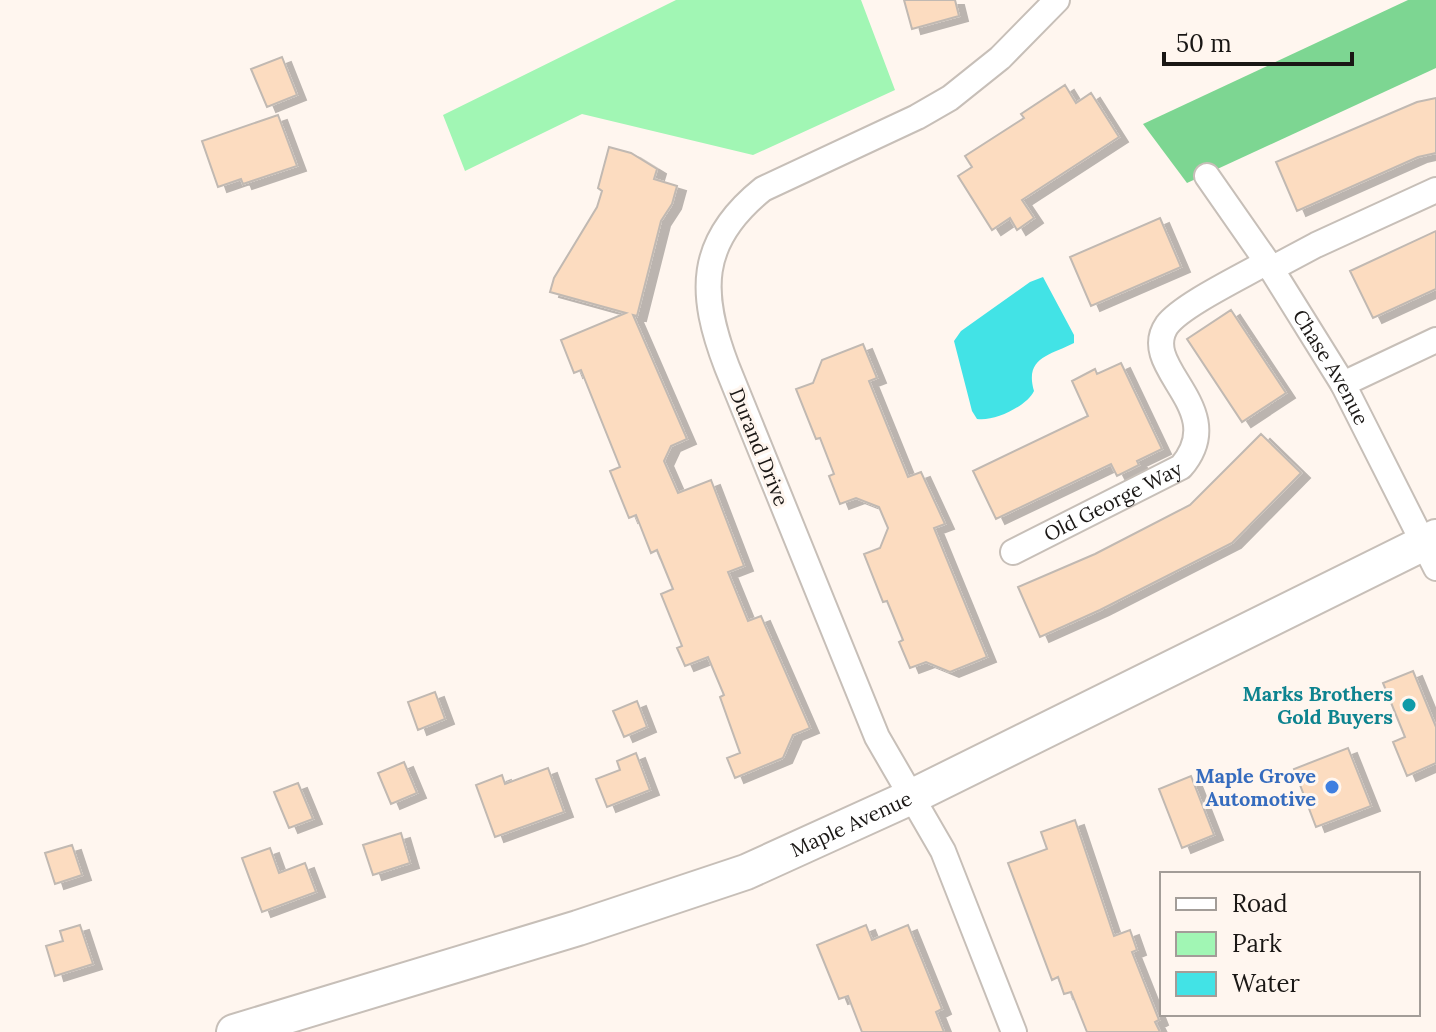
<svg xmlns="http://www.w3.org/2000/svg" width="1436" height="1032" font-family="Lora,serif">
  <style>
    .green { fill: #a1f6b4 }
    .forest { fill: #7dd692 }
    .water { fill: #42e3e6 }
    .building { fill: #fcdcc0; stroke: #c1b9b2; stroke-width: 2; filter: url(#shadow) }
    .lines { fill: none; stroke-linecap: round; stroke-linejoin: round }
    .street-casing { stroke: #c7bfb8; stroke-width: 28 }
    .secondary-casing { stroke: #c7bfb8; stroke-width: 38 }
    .street { stroke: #fff; stroke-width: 24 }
    .secondary { stroke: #fff; stroke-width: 34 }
    .culture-dot { fill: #0f9aa8; stroke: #fff6ef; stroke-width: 3 }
    .shop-dot { fill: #3f7fe0; stroke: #fff6ef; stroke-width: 3 }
    .labels { text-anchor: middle; stroke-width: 6; stroke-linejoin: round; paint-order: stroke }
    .street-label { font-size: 20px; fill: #1a1715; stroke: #fff6ef }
    .culture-label { font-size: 20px; font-weight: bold; fill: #0d838f; stroke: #fff6ef; text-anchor: end }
    .shop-label { font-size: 20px; font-weight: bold; fill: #366cbe; stroke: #fff6ef; text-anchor: end }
  </style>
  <defs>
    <filter id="shadow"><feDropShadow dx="9" dy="5" stdDeviation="0" flood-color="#0004"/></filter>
  </defs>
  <rect width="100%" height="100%" fill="#fff6ef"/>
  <path class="green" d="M 676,0 L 861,0 L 895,90 L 753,155 L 582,114 L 465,171 L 443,115 Z"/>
  <path class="forest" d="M 1408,0 L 1436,0 L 1436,68 L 1187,183 L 1143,124 Z"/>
  <path class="water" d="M 1043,277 L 1074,335 L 1074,343 C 1051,355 1024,357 1034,391 C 1027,406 994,422 977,419 L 972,411 L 954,341 L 961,331 L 1030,282 Z"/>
  <path class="building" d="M 904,0 L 955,0 L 959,16 L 912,29 Z
    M 282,57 L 297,95 L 267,107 L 251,69 Z
    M 1065,85 L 1076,103 L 1091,93 L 1119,137 L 1022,200 L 1034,218 L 1017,230 L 1010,218 L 992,230 L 958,176 L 972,167 L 965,156 L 1024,118 L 1021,114 Z
    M 1436,98 L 1436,153 L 1418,157 L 1297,211 L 1276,162 L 1417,102 Z
    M 278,115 L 297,166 L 243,184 L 241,179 L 218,187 L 202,141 Z
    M 609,147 L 631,153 L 657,169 L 654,179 L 677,186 L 672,204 L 661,221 L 637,316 L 633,315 L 687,439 L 671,446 L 664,461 L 678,493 L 711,480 L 744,566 L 728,572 L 748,621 L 761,616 L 810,728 L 793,735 L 783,758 L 735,778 L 727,758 L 740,753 L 720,697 L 724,695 L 708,657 L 685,666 L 677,648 L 682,646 L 661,594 L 673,589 L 657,550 L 651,553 L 636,515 L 629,518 L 610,471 L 620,467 L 581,370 L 574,373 L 561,340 L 626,313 L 550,292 L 554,278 L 597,207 L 602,191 L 598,188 Z
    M 1160,218 L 1181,267 L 1091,306 L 1070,257 Z
    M 1436,231 L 1436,289 L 1373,318 L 1350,271 Z
    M 1231,310 L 1286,393 L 1242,422 L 1187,339 Z
    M 863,344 L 877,378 L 869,381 L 908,477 L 921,472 L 945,524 L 934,528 L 987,657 L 950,672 L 926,662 L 910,668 L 899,642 L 903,640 L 887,601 L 883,602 L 864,554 L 880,548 L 888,528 L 879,507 L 856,498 L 840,504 L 829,476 L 834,474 L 820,438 L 816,439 L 796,389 L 813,383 L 822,360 Z
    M 1121,363 L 1162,449 L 1137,461 L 1139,465 L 1117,476 L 1111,464 L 996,519 L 973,471 L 1088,416 L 1072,381 L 1095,369 L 1097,374 Z
    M 1261,434 L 1301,473 L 1232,543 L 1100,610 L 1040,637 L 1018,587 L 1095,554 L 1190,505 Z
    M 1413,671 L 1436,727 L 1436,763 L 1407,776 L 1393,742 L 1405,737 L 1383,683 Z
    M 435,692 L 445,719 L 418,730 L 408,702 Z
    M 637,701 L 647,727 L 624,737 L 613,711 Z
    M 1348,748 L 1371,806 L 1316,827 L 1294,769 Z
    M 636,753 L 650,790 L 607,807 L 596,779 L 620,770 L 617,761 Z
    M 404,762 L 417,793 L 391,804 L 378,773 Z
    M 548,768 L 564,812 L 495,837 L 476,785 L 502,775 L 505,784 Z
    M 1191,776 L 1214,835 L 1182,848 L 1159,789 Z
    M 298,783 L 313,819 L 289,828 L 274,792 Z
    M 1075,820 L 1114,936 L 1130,930 L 1137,950 L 1132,952 L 1159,1020 L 1155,1022 L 1160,1032 L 1087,1032 L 1071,992 L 1064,994 L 1058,977 L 1052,980 L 1008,863 L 1047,849 L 1041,832 Z
    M 401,833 L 410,863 L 373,875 L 363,845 Z
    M 72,845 L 82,875 L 55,884 L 45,853 Z
    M 270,848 L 279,873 L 305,863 L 316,892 L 262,912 L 242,858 Z
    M 80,925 L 93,964 L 55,976 L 46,946 L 63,941 L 60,931 Z
    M 866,925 L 872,940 L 908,925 L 942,1009 L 936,1012 L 944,1032 L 862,1032 L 848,996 L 839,999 L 817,945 Z"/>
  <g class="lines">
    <defs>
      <g id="street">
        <path id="s1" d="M 1207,176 L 1267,262 L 1343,384 L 1436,568"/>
        <path d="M 1271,269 L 1316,245 L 1436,190"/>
        <path d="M 1343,384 L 1436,340"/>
        <path id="s2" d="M 1013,552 L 1181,467 C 1232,408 1137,368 1167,325 C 1182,305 1243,276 1267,262"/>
        <path d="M 1014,1032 L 943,851 L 877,737 L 727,367 C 699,294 697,242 763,189 L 917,117 L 950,98 L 1000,58 L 1057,0"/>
      </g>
      <g id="secondary">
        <path id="s3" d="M 234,1032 L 578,928 L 746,872 L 911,797 L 1436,537"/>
      </g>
    </defs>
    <use href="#street" class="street-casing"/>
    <use href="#secondary" class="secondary-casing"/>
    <use href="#street" class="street"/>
    <use href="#secondary" class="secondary"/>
  </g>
  <circle class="culture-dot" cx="1409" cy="705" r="8"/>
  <circle class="shop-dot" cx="1332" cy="787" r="8"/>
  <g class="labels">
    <g class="street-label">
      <text dy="7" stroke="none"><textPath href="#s1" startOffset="228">Chase Avenue</textPath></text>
      <text transform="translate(759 447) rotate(68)" y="7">Durand Drive</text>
      <text dy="7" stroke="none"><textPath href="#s2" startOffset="112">Old George Way</textPath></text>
      <text dy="7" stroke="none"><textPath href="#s3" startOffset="652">Maple Avenue</textPath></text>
    </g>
    <g class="culture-label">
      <text x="1393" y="701">Marks Brothers<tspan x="1393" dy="23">Gold Buyers</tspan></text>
    </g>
    <g class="shop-label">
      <text x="1316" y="783">Maple Grove<tspan x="1316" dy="23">Automotive</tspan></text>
    </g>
  </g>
  <rect x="1160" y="872" width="260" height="144" fill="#fff6ef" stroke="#a39d98" stroke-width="2"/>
  <rect x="1176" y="898" width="40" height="12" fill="#ffffff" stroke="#a39d98" stroke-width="2"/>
  <text x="1232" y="912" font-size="24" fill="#1a1715">Road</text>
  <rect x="1176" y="932" width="40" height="24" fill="#a1f6b4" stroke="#a39d98" stroke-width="2"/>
  <text x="1232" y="952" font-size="24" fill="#1a1715">Park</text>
  <rect x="1176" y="972" width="40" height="24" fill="#42e3e6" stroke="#a39d98" stroke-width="2"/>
  <text x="1232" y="992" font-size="24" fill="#1a1715">Water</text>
  <path d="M1164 52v12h188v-12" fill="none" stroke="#1a1715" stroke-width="4"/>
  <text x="1176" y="52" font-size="24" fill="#1a1715" stroke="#fff6ef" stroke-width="6" paint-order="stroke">50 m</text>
</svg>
